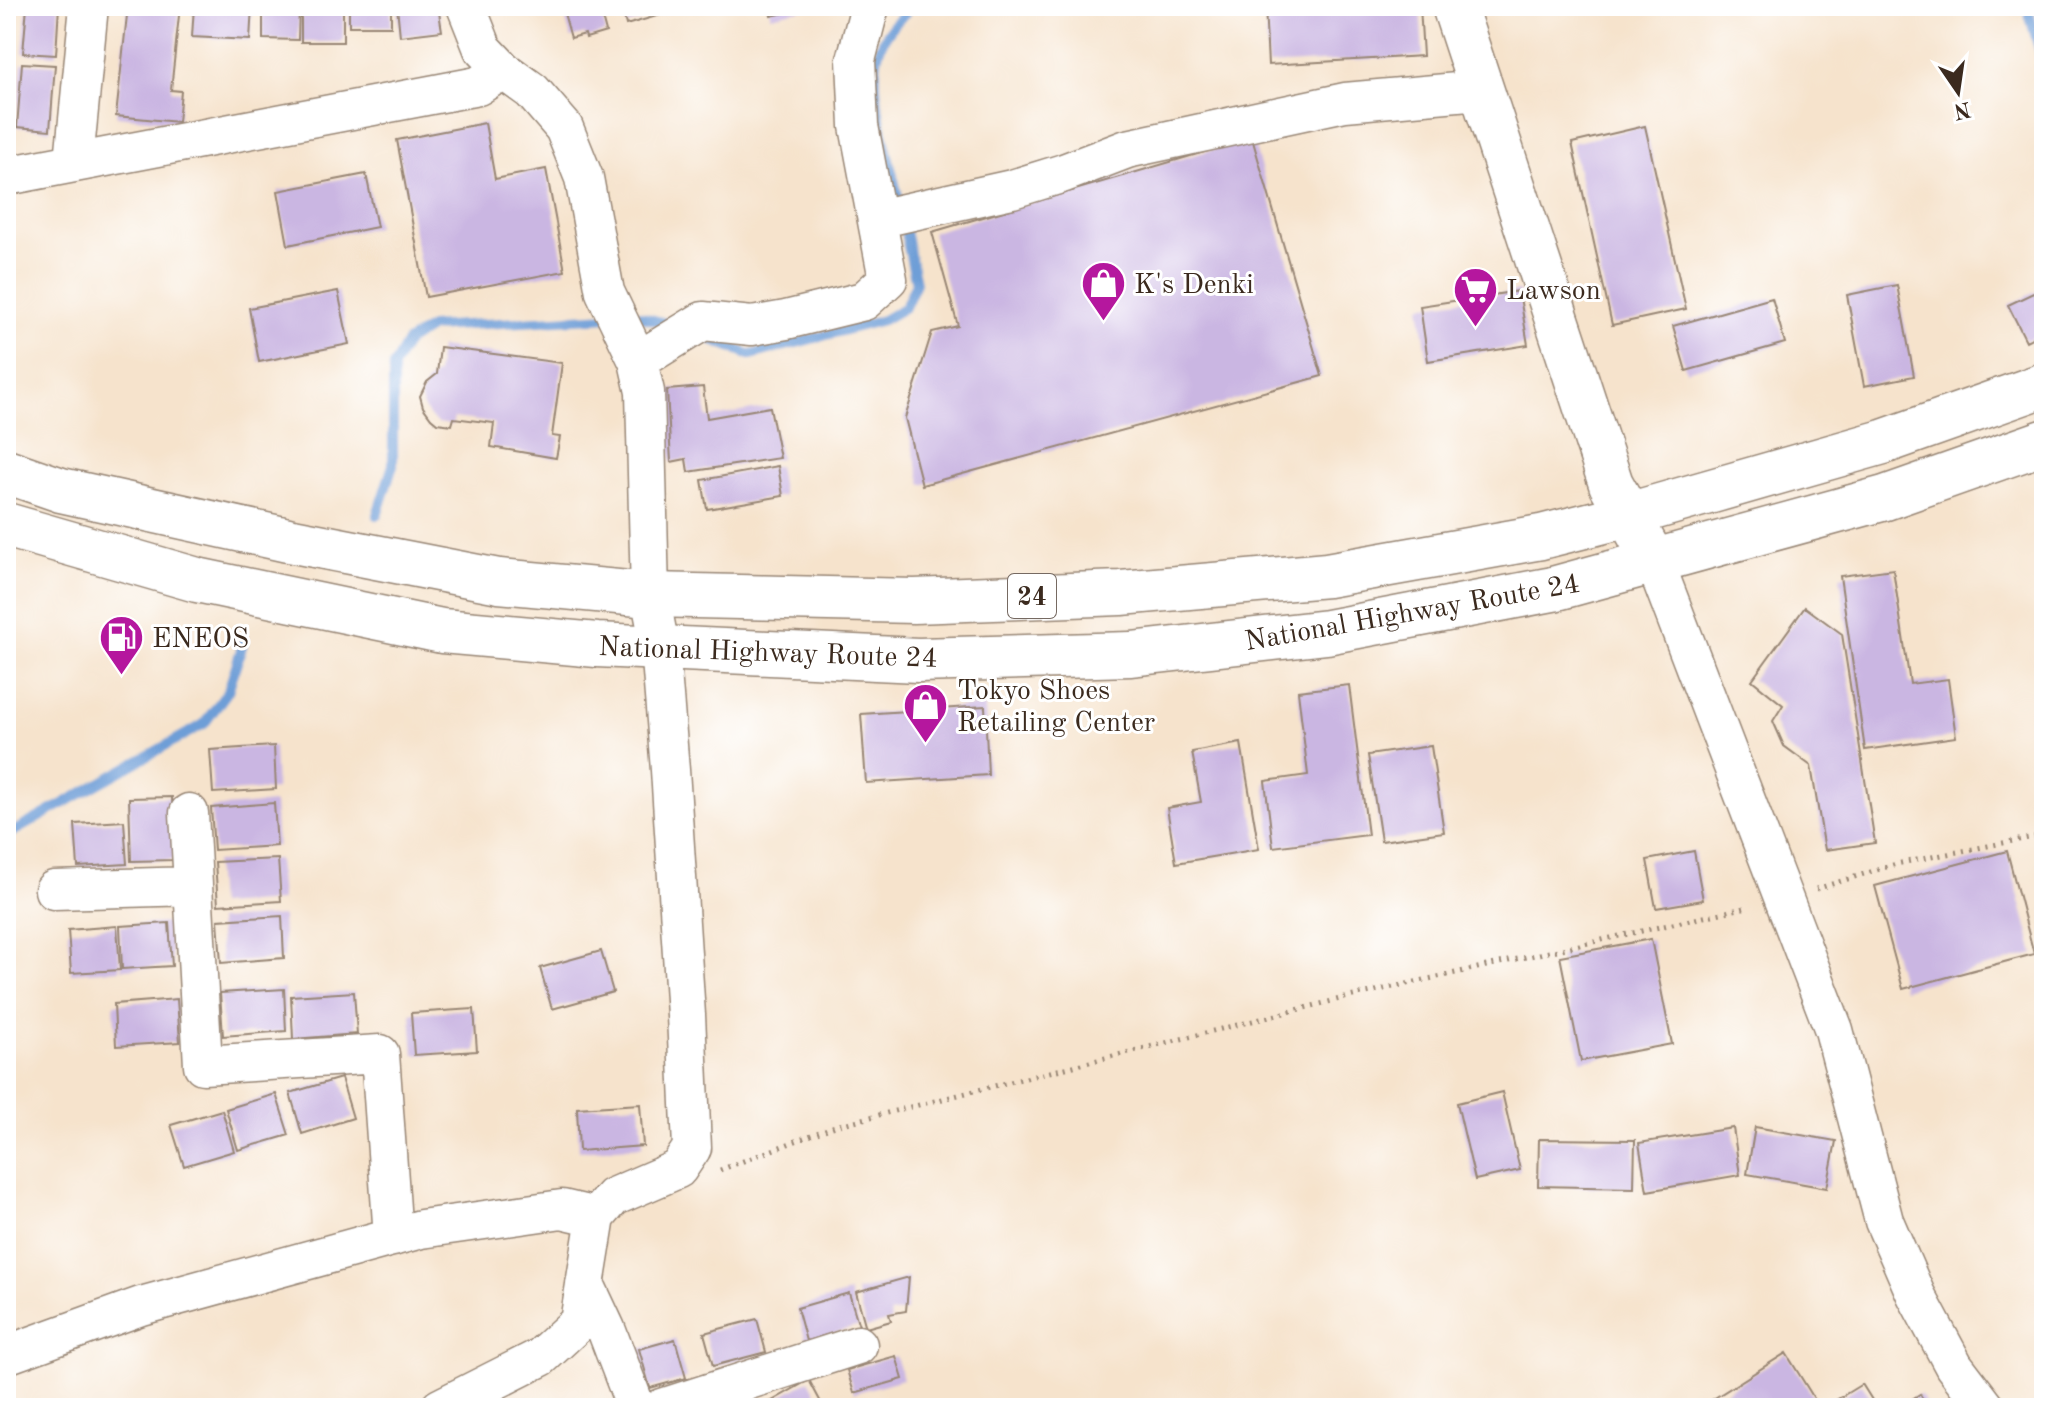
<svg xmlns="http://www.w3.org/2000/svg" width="2050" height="1414" font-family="'Old Standard TT',serif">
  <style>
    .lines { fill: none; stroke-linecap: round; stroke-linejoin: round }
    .stream { stroke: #6e9ed7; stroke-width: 10 }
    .building { fill: #cab6e2 }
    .minor-casing { stroke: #988675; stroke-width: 41 }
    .tertiary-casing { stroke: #988675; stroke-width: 47 }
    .trunk-casing { stroke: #988675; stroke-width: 47 }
    .path { stroke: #988675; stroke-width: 5; stroke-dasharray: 2 6; stroke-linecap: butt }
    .minor { stroke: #fff; stroke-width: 38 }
    .tertiary { stroke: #fff; stroke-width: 44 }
    .trunk { stroke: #fff; stroke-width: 44 }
    .labels { text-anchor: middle; stroke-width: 6; stroke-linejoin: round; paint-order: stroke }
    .shield { fill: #fff; stroke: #766a62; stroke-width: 2 }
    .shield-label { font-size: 26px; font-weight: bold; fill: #3b2a1e }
    .poi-label { font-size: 28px; fill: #3b2a1e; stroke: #fff; text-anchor: start }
    .street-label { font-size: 28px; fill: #3b2a1e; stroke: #fff }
  </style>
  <rect width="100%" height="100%" fill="#fff"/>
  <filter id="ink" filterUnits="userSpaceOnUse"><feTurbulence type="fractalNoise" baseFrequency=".0125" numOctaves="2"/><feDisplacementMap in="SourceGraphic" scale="16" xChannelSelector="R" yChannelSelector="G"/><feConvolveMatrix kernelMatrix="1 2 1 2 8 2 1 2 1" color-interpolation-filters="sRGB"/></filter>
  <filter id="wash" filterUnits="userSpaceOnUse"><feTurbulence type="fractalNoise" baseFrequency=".006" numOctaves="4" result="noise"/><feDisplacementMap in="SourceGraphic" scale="32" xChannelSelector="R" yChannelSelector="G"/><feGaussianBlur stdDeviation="1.8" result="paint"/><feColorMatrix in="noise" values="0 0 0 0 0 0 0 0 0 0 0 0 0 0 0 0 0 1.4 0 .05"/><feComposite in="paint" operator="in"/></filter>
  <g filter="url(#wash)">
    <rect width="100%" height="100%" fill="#f6e3cc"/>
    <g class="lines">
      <path class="stream" d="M 2027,6 L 2044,66
        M 900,206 C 891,163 867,92 879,51 C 885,32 899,19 912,6
        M 625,316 L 639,316 L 676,326
        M 702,336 L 751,355 L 883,320 L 905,307 L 916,283 L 903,222
        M 377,515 L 393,465 L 393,367 L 407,342 L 431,327 L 609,317
        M 6,836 L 204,724 L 228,691 L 244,640"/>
    </g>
    <g id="blocks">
      <path class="building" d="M 27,6 L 59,6 L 56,55 L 23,53 Z
        M 128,6 L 180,6 L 171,90 L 181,91 L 178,122 L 116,116 Z
        M 194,6 L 252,6 L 250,40 L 192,37 Z
        M 263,6 L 299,6 L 298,40 L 263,39 Z
        M 301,6 L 343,6 L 343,42 L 301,42 Z
        M 349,6 L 391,6 L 391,26 L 349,26 Z
        M 397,6 L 438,6 L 442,31 L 400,36 Z
        M 562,6 L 599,6 L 606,32 L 586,38 L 585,34 L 571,38 Z
        M 610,6 L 687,6 L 688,7 L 626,25 L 622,10 L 612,13 Z
        M 769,6 L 812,6 L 812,7 L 771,16 Z
        M 1265,6 L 1420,6 L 1423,56 L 1268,65 Z
        M 22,63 L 55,65 L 50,130 L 17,127 Z
        M 485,123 L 495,179 L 546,169 L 565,271 L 426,297 L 397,140 Z
        M 1645,126 L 1686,309 L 1612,325 L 1572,143 Z
        M 1252,138 L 1322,376 L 922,485 L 905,418 L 932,332 L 958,326 L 932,232 Z
        M 366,174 L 377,227 L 288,245 L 278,191 Z
        M 1897,285 L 1914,376 L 1864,386 L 1847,295 Z
        M 2044,288 L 2044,332 L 2026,341 L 2008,305 Z
        M 338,291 L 349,344 L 259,362 L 249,308 Z
        M 1519,291 L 1528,345 L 1428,361 L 1420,306 Z
        M 1772,298 L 1785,343 L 1686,371 L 1673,326 Z
        M 440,347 L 562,363 L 552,436 L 560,437 L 556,458 L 491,447 L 494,423 L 454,418 L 452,425 L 437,423 L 431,418 L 423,407 L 420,396 L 427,382 L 437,374 Z
        M 703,387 L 707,418 L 770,407 L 780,458 L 688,472 L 686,459 L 671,462 L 667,390 Z
        M 778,466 L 783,496 L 707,509 L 702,480 Z
        M 1893,569 L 1910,684 L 1948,679 L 1956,737 L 1865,750 L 1840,576 Z
        M 1805,607 L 1842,634 L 1875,843 L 1825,850 L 1811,766 L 1784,746 L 1773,721 L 1783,705 L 1752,680 Z
        M 1349,685 L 1368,835 L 1273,847 L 1265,781 L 1308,775 L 1298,691 Z
        M 985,706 L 988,775 L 866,783 L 861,714 Z
        M 1241,743 L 1259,849 L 1176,863 L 1167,808 L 1201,802 L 1192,752 Z
        M 274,746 L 276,789 L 213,793 L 210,750 Z
        M 1431,746 L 1444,832 L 1381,841 L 1368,755 Z
        M 172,797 L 174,860 L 131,861 L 129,798 Z
        M 274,803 L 277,846 L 214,850 L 211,808 Z
        M 124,821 L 127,864 L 78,867 L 75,824 Z
        M 2044,842 L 2044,868 L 2043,868 L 2038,844 Z
        M 1694,851 L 1703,900 L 1656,908 L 1647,860 Z
        M 2007,851 L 2034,954 L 1903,989 L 1875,886 Z
        M 278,859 L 281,901 L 218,905 L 215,862 Z
        M 282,916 L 284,958 L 221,963 L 218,920 Z
        M 169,923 L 172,966 L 122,969 L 120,926 Z
        M 117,926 L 120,970 L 71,973 L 68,930 Z
        M 1651,939 L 1672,1044 L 1581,1061 L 1560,956 Z
        M 601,951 L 613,992 L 552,1009 L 540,968 Z
        M 284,989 L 286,1031 L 223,1036 L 220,993 Z
        M 354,992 L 357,1034 L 293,1039 L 291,996 Z
        M 177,999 L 180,1042 L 116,1046 L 114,1004 Z
        M 474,1009 L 477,1051 L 414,1055 L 411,1013 Z
        M 341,1078 L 353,1118 L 302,1134 L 290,1093 Z
        M 1502,1092 L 1520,1170 L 1475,1180 L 1457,1103 Z
        M 276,1094 L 289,1135 L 238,1150 L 226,1109 Z
        M 640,1104 L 643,1146 L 579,1151 L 577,1108 Z
        M 222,1110 L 234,1151 L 184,1166 L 171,1125 Z
        M 1755,1127 L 1836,1141 L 1827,1188 L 1747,1174 Z
        M 1733,1128 L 1740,1175 L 1647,1191 L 1639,1143 Z
        M 1539,1139 L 1635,1140 L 1634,1188 L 1538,1186 Z
        M 909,1277 L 906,1311 L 889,1314 L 891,1321 L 866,1328 L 856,1292 Z
        M 849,1293 L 859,1326 L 806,1341 L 797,1308 Z
        M 757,1319 L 766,1352 L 713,1366 L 704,1333 Z
        M 675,1339 L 686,1378 L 650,1388 L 639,1349 Z
        M 1786,1353 L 1820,1408 L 1699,1408 Z
        M 896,1356 L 903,1379 L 854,1393 L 847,1370 Z
        M 809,1380 L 824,1408 L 767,1408 L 765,1405 Z
        M 1862,1384 L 1877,1408 L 1823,1408 Z
        M 1920,1394 L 1928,1408 L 1898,1408 Z"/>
    </g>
  </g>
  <g filter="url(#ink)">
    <use href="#blocks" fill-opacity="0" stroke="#988675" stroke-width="2"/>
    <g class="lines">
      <defs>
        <path id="minor" d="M 74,161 L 89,6
          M 6,176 L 478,86 L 503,70
          M 877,219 L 1012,189 L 1064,173 L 1127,149 L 1345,102 L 1480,90
          M 638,361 L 703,321 L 752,326 L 786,320 L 864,301 L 888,279 L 859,126 L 856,60 L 870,6
          M 1655,563 L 1834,1030 L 1884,1221 L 1916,1295 L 1954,1366 L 1986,1408
          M 189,813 L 203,1065 L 380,1054 L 393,1237
          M 54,890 L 193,886
          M 585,1284 L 606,1329 L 636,1408
          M 6,1355 L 141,1306 L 421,1229 L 562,1209 L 596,1217
          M 440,1408 L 541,1357 L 579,1322 L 596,1217 L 613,1197 L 678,1169 L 692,1148 L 686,1015 L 670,770 L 660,647 L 650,595 L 645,392 L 638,361 L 605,292 L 584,178 L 564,128 L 532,91 L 503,70 L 483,49 L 466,6
          M 662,1408 L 858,1345"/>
        <path id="tertiary" d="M 1454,6 L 1611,484 L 1655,563"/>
        <path id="trunk" d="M 6,471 L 61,490 L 288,540 L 499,581 L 650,595 L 914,601 L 1121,593 L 1327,575 L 1541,537 L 1628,515 L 1883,442 L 2044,385
          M 6,525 L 197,580 L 442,631 L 597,645 L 918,660 L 1131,654 L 1327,632 L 1553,589 L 1885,498 L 2044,442"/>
      </defs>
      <use href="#minor" class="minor-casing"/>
      <use href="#tertiary" class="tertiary-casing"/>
      <use href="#trunk" class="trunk-casing"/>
      <path class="path" d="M 1816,889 L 1896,864 L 2044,835
        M 720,1170 L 835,1126 L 1340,999 L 1748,907"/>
      <use href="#minor" class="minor"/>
      <use href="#tertiary" class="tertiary"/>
      <use href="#trunk" class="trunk"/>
    </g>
  </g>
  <defs>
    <symbol id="shop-pin" viewBox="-11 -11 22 30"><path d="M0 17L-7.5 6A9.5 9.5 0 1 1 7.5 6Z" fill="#b5179e" stroke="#fff"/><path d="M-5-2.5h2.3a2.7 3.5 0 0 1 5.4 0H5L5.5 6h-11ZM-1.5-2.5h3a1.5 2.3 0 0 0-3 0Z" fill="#fff"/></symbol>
    <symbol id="supermarket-pin" viewBox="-11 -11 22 30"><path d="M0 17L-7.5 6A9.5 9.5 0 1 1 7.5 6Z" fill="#b5179e" stroke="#fff"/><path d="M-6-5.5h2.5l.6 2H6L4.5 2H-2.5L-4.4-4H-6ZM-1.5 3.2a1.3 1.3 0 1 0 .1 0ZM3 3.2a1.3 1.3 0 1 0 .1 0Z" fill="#fff"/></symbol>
    <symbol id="fuel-pin" viewBox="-11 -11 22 30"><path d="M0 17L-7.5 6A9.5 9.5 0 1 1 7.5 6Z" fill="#b5179e" stroke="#fff"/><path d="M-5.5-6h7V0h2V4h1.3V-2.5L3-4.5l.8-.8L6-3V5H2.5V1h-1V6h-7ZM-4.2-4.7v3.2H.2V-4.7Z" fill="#fff"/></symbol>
  </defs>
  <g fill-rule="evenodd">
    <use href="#shop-pin" x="1078" y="258" width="51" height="69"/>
    <use href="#supermarket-pin" x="1450" y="264" width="51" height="69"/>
    <use href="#fuel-pin" x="96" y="612" width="51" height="69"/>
    <use href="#shop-pin" x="900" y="680" width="51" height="69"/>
  </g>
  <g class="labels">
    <rect class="shield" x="1008" y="574" width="48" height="44" rx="6"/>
    <g class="shield-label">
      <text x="1032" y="605">24</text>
    </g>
    <g class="poi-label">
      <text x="1134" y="293">K's Denki</text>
      <text x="1506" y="299">Lawson</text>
      <text x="152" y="647">ENEOS</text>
      <text x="957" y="699">Tokyo Shoes<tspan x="957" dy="32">Retailing Center</tspan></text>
    </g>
    <g class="street-label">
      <text transform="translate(1412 611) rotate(-10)" y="10">National Highway Route 24</text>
      <text transform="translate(768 651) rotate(2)" y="10">National Highway Route 24</text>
    </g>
  </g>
  <rect width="2050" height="1414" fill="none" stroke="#fff" stroke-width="32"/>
  <g transform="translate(1958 92) rotate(167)" stroke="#ffffff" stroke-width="6" paint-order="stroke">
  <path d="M0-6L14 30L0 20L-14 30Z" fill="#3b2a1e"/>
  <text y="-12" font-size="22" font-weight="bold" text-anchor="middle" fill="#3b2a1e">N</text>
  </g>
</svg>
